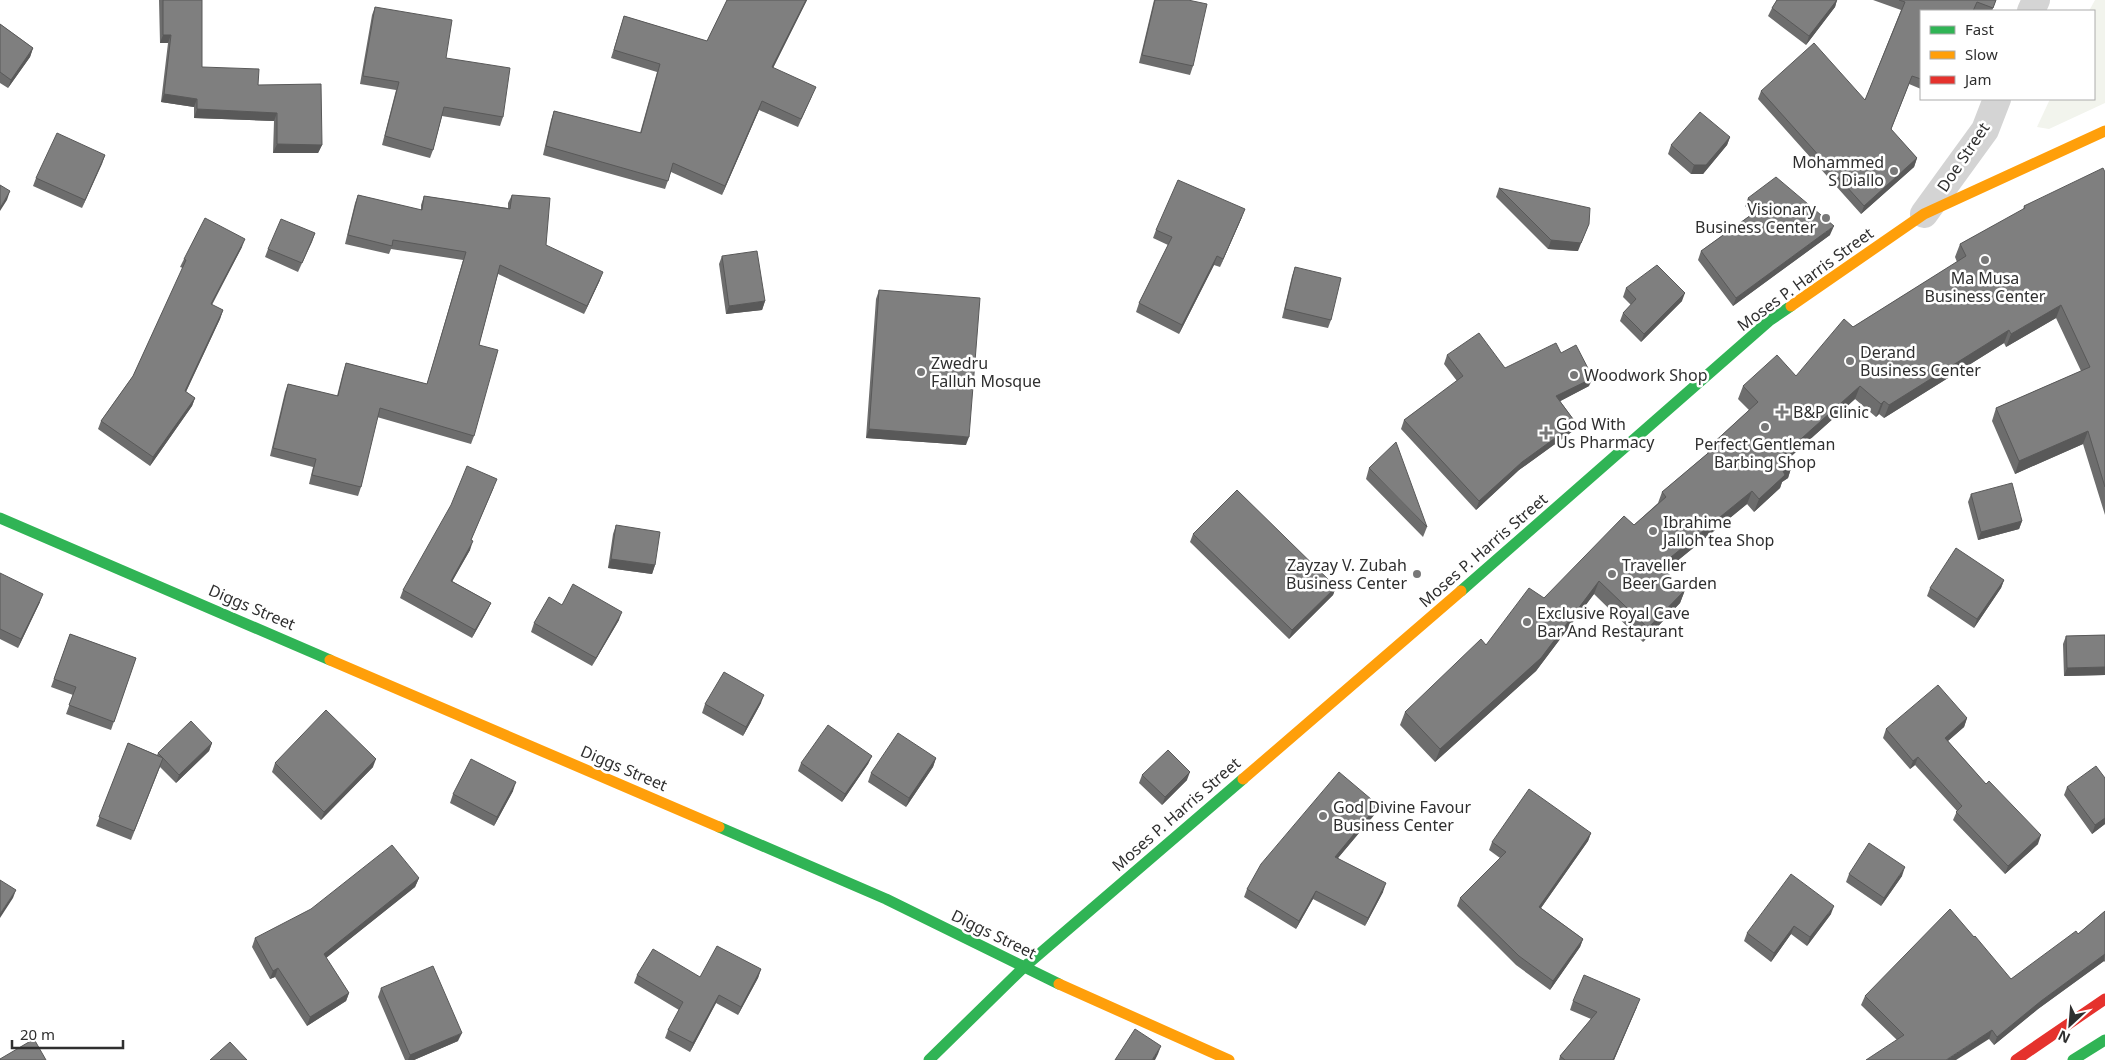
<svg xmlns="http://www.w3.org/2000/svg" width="2105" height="1060" font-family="'Noto Sans',sans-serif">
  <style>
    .green { fill: #f2f4ed }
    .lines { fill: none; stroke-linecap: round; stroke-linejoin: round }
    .street { stroke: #d4d4d4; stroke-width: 28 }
    .fast { stroke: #30b455; stroke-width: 11 }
    .slow { stroke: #ff9f0a; stroke-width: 11 }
    .jam { stroke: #e5322d; stroke-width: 11 }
    .wall { fill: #6d6d6d }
    .shaded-wall { fill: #595959 }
    .building { fill: #7f7f7f; stroke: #595959 }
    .poi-dot { fill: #787878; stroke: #fff; stroke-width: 2 }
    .labels { text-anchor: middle; stroke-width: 5; stroke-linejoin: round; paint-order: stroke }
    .street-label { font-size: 16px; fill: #2f2f2f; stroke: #fff }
    .poi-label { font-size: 16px; fill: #2f2f2f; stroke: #fff; text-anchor: start }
  </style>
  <rect width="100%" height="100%" fill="#fff"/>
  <path class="green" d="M 2095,0 L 2105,0 L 2105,103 L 2049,129 L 2037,127 L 2050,99 L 2094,99 L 2094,11 L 2089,11 Z"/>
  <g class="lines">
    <path class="street" d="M 2031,11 L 2036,0
      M 1924,214 L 1985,130 L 1997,99"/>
    <path class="fast" d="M 0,518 L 330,660
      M 1461,591 L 1769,321 L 1791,306
      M 719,827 L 886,899 L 1059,984
      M 929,1060 L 1023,968 L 1243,779
      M 2073,1060 L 2105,1040"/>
    <path class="slow" d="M 1791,306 L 1924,214 L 2105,131
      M 330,660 L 719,827
      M 1243,779 L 1461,591
      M 1059,984 L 1229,1060"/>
    <path class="jam" d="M 2016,1060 L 2105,999"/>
  </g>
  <path class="wall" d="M 159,0 L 202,0 L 202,67 L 258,85 L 322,145 L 318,153 L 273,153 L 274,121 L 194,118 L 194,107 L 161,102 L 168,43 L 160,43 Z
    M 727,0 L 807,0 L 773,68 L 812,96 L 798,127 L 759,110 L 722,195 L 671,172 L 665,189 L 543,155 L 551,120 L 554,111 L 640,133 L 657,72 L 611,58 L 624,16 L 707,41 Z
    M 1154,0 L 1188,0 L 1193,66 L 1190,75 L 1139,63 Z
    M 1777,0 L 1837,0 L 1835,7 L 1806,45 L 1768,16 L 1772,8 Z
    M 1873,0 L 1996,0 L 1992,11 L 1976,11 L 1974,10 L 1921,11 L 1921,89 L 1909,84 L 1891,130 L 1917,158 L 1914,167 L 1861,214 L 1758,99 L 1761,91 L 1865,100 L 1901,10 Z
    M 375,7 L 446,58 L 503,117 L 500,126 L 442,116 L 433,150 L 430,158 L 382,145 L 396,90 L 360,84 L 372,15 Z
    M 0,24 L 33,48 L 30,57 L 8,88 L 0,83 Z
    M 1730,137 L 1727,145 L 1703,174 L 1691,174 L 1668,154 L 1671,145 Z
    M 105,155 L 82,208 L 33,186 L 36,178 Z
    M 2105,172 L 2105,515 L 2083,444 L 2015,474 L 1992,421 L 1996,408 L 2081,371 L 2056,318 L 2006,347 L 2004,343 L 1884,418 L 1879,414 L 1876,417 L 1855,399 L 1787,460 L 1792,465 L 1788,478 L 1782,482 L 1780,488 L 1754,512 L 1747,504 L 1665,571 L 1685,590 L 1680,603 L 1643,642 L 1594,594 L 1536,671 L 1435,762 L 1400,725 L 1405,712 L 1634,525 L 1658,503 L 1662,492 L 1707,454 L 1710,446 L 1749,410 L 1738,399 L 1743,386 L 1796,376 L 1853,327 L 1957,262 L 1955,257 L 1960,244 L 2023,210 L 2024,206 Z
    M 1499,188 L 1578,251 L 1548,249 L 1496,197 Z
    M 358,195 L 421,210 L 421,205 L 424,196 L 508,208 L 508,203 L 512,195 L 546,245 L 600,280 L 584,314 L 498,274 L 479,345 L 474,436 L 471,444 L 377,417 L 361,487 L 358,496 L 309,484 L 313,467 L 270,456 L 285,392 L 288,384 L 337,396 L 343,372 L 346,363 L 427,384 L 463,260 L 391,249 L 389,254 L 345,244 L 355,203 Z
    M 1748,198 L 1830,235 L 1733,306 L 1698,260 L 1701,251 L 1752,214 L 1745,206 Z
    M 1242,217 L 1220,267 L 1214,265 L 1179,334 L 1136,312 L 1139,303 L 1168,245 L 1153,238 L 1156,230 Z
    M 315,233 L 298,272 L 265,257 L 268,249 Z
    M 242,247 L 212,305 L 223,310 L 220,319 L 186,392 L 195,398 L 192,406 L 150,466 L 98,429 L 101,421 L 133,376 L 183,268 L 180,267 L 184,259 Z
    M 722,256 L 765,301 L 762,310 L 726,314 L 719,264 Z
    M 1295,267 L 1331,320 L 1328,328 L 1282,318 L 1292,276 Z
    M 1626,288 L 1682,301 L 1641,342 L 1620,321 L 1623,313 L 1631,305 L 1623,297 Z
    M 879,290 L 966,445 L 866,438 L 876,299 Z
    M 1561,353 L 1589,386 L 1560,401 L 1576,423 L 1573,431 L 1519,470 L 1476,510 L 1401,429 L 1404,420 L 1457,381 L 1444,364 L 1447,355 L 1505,368 Z
    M 1369,468 L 1427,527 L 1423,537 L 1366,479 Z
    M 494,487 L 471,540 L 470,550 L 452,581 L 491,603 L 487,611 L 472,638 L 400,598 L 403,590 Z
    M 1971,494 L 2022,521 L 2019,529 L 1978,540 L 1968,502 Z
    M 616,525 L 655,565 L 652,574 L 608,568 L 613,534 Z
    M 1193,534 L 1336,587 L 1333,595 L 1289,639 L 1190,542 Z
    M 0,573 L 40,602 L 18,648 L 0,639 Z
    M 2004,580 L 2001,588 L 1974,628 L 1927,596 L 1930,588 Z
    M 562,605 L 619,620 L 592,666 L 531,632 L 534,623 Z
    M 70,634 L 136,658 L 111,730 L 66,714 L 73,695 L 51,687 Z
    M 2105,635 L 2105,675 L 2064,676 L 2063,644 L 2066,636 Z
    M 761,703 L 743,736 L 702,713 L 705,704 Z
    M 1967,718 L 1964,727 L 1948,741 L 2038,844 L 2005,874 L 1953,820 L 1957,811 L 1915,765 L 1910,769 L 1883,738 L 1886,729 Z
    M 128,743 L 157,755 L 158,753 L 212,743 L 209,751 L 176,783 L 160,767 L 131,840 L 96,826 Z
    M 872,756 L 868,764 L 842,802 L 798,771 L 801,763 Z
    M 936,758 L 933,767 L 906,807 L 868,782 L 871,773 Z
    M 275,763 L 373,767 L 321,820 L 272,772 Z
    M 1142,775 L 1187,780 L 1162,805 L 1139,783 Z
    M 2105,778 L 2105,824 L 2092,834 L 2064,795 L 2067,787 Z
    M 513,791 L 494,826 L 450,803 L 453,794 Z
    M 1375,814 L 1338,858 L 1383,892 L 1365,926 L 1313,899 L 1296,929 L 1244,897 L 1247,889 Z
    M 1591,833 L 1588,841 L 1541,908 L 1583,939 L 1580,947 L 1550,990 L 1516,965 L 1457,906 L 1460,898 L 1500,858 L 1489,850 L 1492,842 Z
    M 1849,874 L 1902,876 L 1881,906 L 1846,882 Z
    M 419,878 L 415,887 L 326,958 L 349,993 L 346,1001 L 307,1026 L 275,977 L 270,979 L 252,947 L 255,938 Z
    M 2105,911 L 2105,962 L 2104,961 L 2038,1009 L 1994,1045 L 1989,1039 L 1897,1040 L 1861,1005 L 1865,996 L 2011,979 L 2078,934 Z
    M 1831,914 L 1807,946 L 1791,934 L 1771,962 L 1744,941 L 1747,933 Z
    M 761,969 L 758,978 L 738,1015 L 716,1003 L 690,1052 L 665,1038 L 668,1030 L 679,1010 L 634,983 L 637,975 L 700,977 Z
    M 381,988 L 458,1041 L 414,1060 L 405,1060 L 378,997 Z
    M 1573,1001 L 1637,1007 L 1614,1060 L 1559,1060 L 1560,1056 L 1591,1019 L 1570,1010 Z"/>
  <path class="shaded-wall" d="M 806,0 L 807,0 L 769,76 L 772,67 Z
    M 1837,0 L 1835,7 L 1806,45 L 1809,36 Z
    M 163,35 L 171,35 L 168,43 L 160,43 Z
    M 33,48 L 30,57 L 8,88 L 11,80 Z
    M 164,94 L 197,99 L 194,107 L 161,102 Z
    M 762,101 L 759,110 L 722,195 L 725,186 Z
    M 197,109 L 277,113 L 274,121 L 194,118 Z
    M 1730,137 L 1727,145 L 1703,174 L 1691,174 L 1694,165 Z
    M 277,144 L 322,145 L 318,153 L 273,153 Z
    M 105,155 L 102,164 L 82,208 L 85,200 Z
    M 1917,158 L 1914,167 L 1861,214 L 1864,206 Z
    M 10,191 L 7,200 L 0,211 L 0,208 Z
    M 1245,209 L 1242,217 L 1220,267 L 1223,259 Z
    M 1589,224 L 1578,251 L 1548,249 L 1551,240 Z
    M 1834,226 L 1830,235 L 1733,306 L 1736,298 Z
    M 315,233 L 312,242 L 298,272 L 302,263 Z
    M 245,239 L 242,247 L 207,313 L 211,304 Z
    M 1217,256 L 1214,265 L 1179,334 L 1182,325 Z
    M 603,272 L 600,280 L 584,314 L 587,306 Z
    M 1685,293 L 1682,301 L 1641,342 L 1644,334 Z
    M 765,301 L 762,310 L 726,314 L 729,306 Z
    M 2061,305 L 2056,318 L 2006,347 L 2011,334 Z
    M 223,310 L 220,319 L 182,400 L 185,391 Z
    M 2009,330 L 2004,343 L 1884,418 L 1889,405 Z
    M 1593,378 L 1589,386 L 1553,405 L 1556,396 Z
    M 1860,386 L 1855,399 L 1778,468 L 1783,455 Z
    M 195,398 L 192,406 L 150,466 L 153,457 Z
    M 1884,401 L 1879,414 L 1876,417 L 1881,404 Z
    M 1576,423 L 1573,431 L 1519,470 L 1476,510 L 1479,501 L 1522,462 Z
    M 869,429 L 969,437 L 966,445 L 866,438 Z
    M 2088,431 L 2083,444 L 2015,474 L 2019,461 Z
    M 1792,465 L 1788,478 L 1782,482 L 1780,488 L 1754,512 L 1759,499 L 1783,471 Z
    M 1752,491 L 1747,504 L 1655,579 L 1660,566 Z
    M 2022,521 L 2019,529 L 1978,540 L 1981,532 Z
    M 473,541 L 470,550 L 448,589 L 451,581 Z
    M 611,559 L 655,565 L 652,574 L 608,568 Z
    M 2004,580 L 2001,588 L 1974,628 L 1977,619 Z
    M 1599,581 L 1594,594 L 1536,671 L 1435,762 L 1440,749 Z
    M 1336,587 L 1333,595 L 1289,639 L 1292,630 Z
    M 1685,590 L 1680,603 L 1643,642 L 1648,628 Z
    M 43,594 L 40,602 L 18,648 L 21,639 Z
    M 491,603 L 487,611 L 472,638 L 475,630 Z
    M 622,612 L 619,620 L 592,666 L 596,658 Z
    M 2105,667 L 2105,675 L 2064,676 L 2067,668 Z
    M 764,695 L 761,703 L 743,736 L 746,727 Z
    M 1967,718 L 1964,727 L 1942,746 L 1945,738 Z
    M 212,743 L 209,751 L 176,783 L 179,775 Z
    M 872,756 L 868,764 L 842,802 L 845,794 Z
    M 1918,757 L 1915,765 L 1910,769 L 1913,761 Z
    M 936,758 L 933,767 L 906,807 L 909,798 Z
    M 376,759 L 373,767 L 321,820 L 324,812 Z
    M 1190,772 L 1187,780 L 1162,805 L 1165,797 Z
    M 516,782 L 513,791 L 494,826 L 497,817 Z
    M 1378,805 L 1375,814 L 1332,865 L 1335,857 Z
    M 2105,818 L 2105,824 L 2092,834 L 2095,825 Z
    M 1591,833 L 1588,841 L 1536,915 L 1539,907 Z
    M 2041,835 L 2038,844 L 2005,874 L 2008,866 Z
    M 1905,867 L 1902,876 L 1881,906 L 1884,898 Z
    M 419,878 L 415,887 L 321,962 L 324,954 Z
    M 1386,883 L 1383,892 L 1365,926 L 1368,918 Z
    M 16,890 L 13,898 L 0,918 L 0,914 Z
    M 1316,891 L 1313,899 L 1296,929 L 1299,921 Z
    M 1834,906 L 1831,914 L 1807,946 L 1810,937 Z
    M 1794,926 L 1791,934 L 1771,962 L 1774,953 Z
    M 1583,939 L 1580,947 L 1550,990 L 1553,981 Z
    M 2105,954 L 2104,961 L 2038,1009 L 1994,1045 L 1997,1037 L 2041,1001 Z
    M 278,968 L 275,977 L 270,979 L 273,971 Z
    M 761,969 L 758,978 L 738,1015 L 741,1007 Z
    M 349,993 L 346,1001 L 307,1026 L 310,1017 Z
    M 719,995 L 716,1003 L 690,1052 L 693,1043 Z
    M 1640,999 L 1614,1060 L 1613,1060 Z
    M 1992,1030 L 1989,1039 L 1956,1060 L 1946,1060 Z
    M 462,1033 L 458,1041 L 414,1060 L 408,1060 L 410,1055 Z
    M 1161,1046 L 1158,1054 L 1155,1060 L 1152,1060 Z"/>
  <path class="building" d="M 163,0 L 202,0 L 202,67 L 259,69 L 258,85 L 321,84 L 322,145 L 277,144 L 277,113 L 197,109 L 197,99 L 164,94 L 171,35 L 163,35 Z
    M 727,0 L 806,0 L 772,67 L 816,87 L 801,119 L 762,101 L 725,186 L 673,163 L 668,181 L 546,146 L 554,111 L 641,133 L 660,64 L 614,50 L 624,16 L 707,41 Z
    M 1155,0 L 1188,0 L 1207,4 L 1193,66 L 1142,55 Z
    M 1777,0 L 1837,0 L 1809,36 L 1772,8 Z
    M 1899,0 L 1996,0 L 1993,8 L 1977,2 L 1973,11 L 1921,11 L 1921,79 L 1912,76 L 1891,129 L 1917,158 L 1864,206 L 1761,91 L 1814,43 L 1865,100 L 1905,2 Z
    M 375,7 L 452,20 L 446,58 L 510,68 L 503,117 L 444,107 L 433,150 L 385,136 L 399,82 L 363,76 Z
    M 0,24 L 33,48 L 11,80 L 0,72 Z
    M 1700,112 L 1730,137 L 1706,165 L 1694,165 L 1671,145 Z
    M 57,133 L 105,155 L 85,200 L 36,178 Z
    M 2103,168 L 2105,172 L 2105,487 L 2088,431 L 2019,461 L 1996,408 L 2090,367 L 2061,305 L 2011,334 L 2009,330 L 1889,405 L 1884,401 L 1881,404 L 1860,386 L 1783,455 L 1792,465 L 1783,471 L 1785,475 L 1759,499 L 1752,491 L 1660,566 L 1685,590 L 1648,628 L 1599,581 L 1541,658 L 1440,749 L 1405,712 L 1481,639 L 1486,645 L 1529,588 L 1544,598 L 1624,516 L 1634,525 L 1666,497 L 1662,492 L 1713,449 L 1710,446 L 1758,402 L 1743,386 L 1777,355 L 1796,376 L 1844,319 L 1853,327 L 1966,256 L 1960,244 L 2025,208 L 2024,206 Z
    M 1776,177 L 1834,226 L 1736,298 L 1701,251 L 1758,210 L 1748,198 Z
    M 1178,180 L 1245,209 L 1223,259 L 1217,256 L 1182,325 L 1139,303 L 1172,237 L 1156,230 Z
    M 0,185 L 10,191 L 0,208 Z
    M 1499,188 L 1590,208 L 1589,224 L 1581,243 L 1551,240 Z
    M 358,195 L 422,210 L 424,196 L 510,209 L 512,195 L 550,198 L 546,245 L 603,272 L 587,306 L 500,265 L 479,345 L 498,350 L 474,436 L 380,408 L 361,487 L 312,475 L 316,459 L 273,448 L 288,384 L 338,396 L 346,363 L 427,384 L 466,252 L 393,240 L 392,246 L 348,235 Z
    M 205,218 L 245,239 L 211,304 L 223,310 L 185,391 L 195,398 L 153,457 L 101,421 L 133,376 L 186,260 L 184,259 Z
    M 281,219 L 315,233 L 302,263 L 268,249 Z
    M 757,251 L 765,301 L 729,306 L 722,256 Z
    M 1657,265 L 1685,293 L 1644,334 L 1623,313 L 1636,299 L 1626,288 Z
    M 1295,267 L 1341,278 L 1331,320 L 1285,309 Z
    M 879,290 L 980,298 L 969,437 L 869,429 Z
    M 1479,333 L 1505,368 L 1556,343 L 1561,353 L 1576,345 L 1593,378 L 1556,396 L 1576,423 L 1522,462 L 1479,501 L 1404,420 L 1463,376 L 1447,355 Z
    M 1396,442 L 1427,527 L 1369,468 Z
    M 467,466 L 497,479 L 471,540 L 473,541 L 451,581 L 491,603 L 475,630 L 403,590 L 451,505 Z
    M 2012,483 L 2022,521 L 1981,532 L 1971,494 Z
    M 1237,490 L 1336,587 L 1292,630 L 1193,534 Z
    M 616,525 L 660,532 L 655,565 L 611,559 Z
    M 1956,548 L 2004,580 L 1977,619 L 1930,588 Z
    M 0,573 L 43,594 L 21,639 L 0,629 Z
    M 573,584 L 622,612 L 596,658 L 534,623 L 549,597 L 562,605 Z
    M 70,634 L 136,658 L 114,722 L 69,705 L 76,687 L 54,679 Z
    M 2105,635 L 2105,667 L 2067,668 L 2066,636 Z
    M 724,672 L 764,695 L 746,727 L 705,704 Z
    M 1938,685 L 1967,718 L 1945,738 L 1986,784 L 1989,781 L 2041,835 L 2008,866 L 1956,812 L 1962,806 L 1918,757 L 1913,761 L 1886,729 Z
    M 326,710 L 376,759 L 324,812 L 275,763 Z
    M 191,721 L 212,743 L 179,775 L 163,758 L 134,831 L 99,817 L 128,743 L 163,758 L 158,753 Z
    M 828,725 L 872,756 L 845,794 L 801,763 Z
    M 898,733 L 936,758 L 909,798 L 871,773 Z
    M 1168,750 L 1190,772 L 1165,797 L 1142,775 Z
    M 471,759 L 516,782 L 497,817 L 453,794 Z
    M 2096,766 L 2105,778 L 2105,818 L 2095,825 L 2067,787 Z
    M 1339,772 L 1378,805 L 1335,857 L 1386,883 L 1368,918 L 1316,891 L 1299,921 L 1247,889 L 1261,864 Z
    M 1529,789 L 1591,833 L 1539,907 L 1583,939 L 1553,981 L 1519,956 L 1460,898 L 1506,852 L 1492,842 Z
    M 1869,843 L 1905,867 L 1884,898 L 1849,874 Z
    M 392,845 L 419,878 L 324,954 L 349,993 L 310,1017 L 278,968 L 273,971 L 255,938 L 311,909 Z
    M 1791,874 L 1834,906 L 1810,937 L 1794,926 L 1774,953 L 1747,933 Z
    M 0,880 L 16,890 L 0,914 Z
    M 1950,909 L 1974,937 L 1975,936 L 2011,979 L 2076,931 L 2078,934 L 2105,911 L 2105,954 L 2041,1001 L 1997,1037 L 1992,1030 L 1946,1060 L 1866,1060 L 1904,1035 L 1865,996 Z
    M 717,946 L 761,969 L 741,1007 L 719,995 L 693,1043 L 668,1030 L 683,1002 L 637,975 L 653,949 L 700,977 Z
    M 433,966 L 462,1033 L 410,1055 L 381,988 Z
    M 1584,975 L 1640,999 L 1613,1060 L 1565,1060 L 1560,1056 L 1597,1012 L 1573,1001 Z
    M 1135,1029 L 1161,1046 L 1152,1060 L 1115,1060 Z
    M 34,1039 L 46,1060 L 0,1060 L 0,1059 Z
    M 230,1042 L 247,1060 L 210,1060 Z"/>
  <g class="poi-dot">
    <circle cx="1894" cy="171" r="5"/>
    <circle cx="1826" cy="218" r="5"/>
    <circle cx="1985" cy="260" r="5"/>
    <circle cx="1850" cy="361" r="5"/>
    <circle cx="921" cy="372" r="5"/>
    <circle cx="1574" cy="375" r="5"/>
    <path d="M1779.5 404.5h5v5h5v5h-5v5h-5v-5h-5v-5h5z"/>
    <circle cx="1765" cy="427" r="5"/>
    <path d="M1543.5 425.5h5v5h5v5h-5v5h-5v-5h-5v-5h5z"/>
    <circle cx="1653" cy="531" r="5"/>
    <circle cx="1417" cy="574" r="5"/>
    <circle cx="1612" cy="574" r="5"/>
    <circle cx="1527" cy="622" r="5"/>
    <circle cx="1323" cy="816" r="5"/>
  </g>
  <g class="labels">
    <g class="street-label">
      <text transform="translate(1963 157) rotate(-56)" y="6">Doe Street</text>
      <text transform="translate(1805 279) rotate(-36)" y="6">Moses P. Harris Street</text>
      <text transform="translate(1483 550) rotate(-41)" y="6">Moses P. Harris Street</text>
      <text transform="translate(252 607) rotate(23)" y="6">Diggs Street</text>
      <text transform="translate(624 768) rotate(23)" y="6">Diggs Street</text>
      <text transform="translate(1176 814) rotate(-41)" y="6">Moses P. Harris Street</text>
      <text transform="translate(994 934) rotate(26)" y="6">Diggs Street</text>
    </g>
    <g class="poi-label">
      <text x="1884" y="168" text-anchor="end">Mohammed<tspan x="1884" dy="18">S Diallo</tspan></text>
      <text x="1816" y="215" text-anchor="end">Visionary<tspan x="1816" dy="18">Business Center</tspan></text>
      <text x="1985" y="284" text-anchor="middle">Ma Musa<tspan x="1985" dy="18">Business Center</tspan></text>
      <text x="1860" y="358">Derand<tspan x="1860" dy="18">Business Center</tspan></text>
      <text x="931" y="369">Zwedru<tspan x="931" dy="18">Falluh Mosque</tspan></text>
      <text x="1584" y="381">Woodwork Shop</text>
      <text x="1793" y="418">B&amp;P Clinic</text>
      <text x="1556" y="430">God With<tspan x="1556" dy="18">Us Pharmacy</tspan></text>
      <text x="1765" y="450" text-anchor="middle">Perfect Gentleman<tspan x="1765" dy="18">Barbing Shop</tspan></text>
      <text x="1663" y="528">Ibrahime<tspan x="1663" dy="18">Jalloh tea Shop</tspan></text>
      <text x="1407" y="571" text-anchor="end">Zayzay V. Zubah<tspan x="1407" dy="18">Business Center</tspan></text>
      <text x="1622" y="571">Traveller<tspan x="1622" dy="18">Beer Garden</tspan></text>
      <text x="1537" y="619">Exclusive Royal Cave<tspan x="1537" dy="18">Bar And Restaurant</tspan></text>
      <text x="1333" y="813">God Divine Favour<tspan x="1333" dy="18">Business Center</tspan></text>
    </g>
  </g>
  <rect x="1920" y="10" width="175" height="90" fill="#ffffff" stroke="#acacac"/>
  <rect x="1930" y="26" width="25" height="8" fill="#30b455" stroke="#acacac"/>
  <text x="1965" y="35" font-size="15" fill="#2f2f2f">Fast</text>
  <rect x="1930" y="51" width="25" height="8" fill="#ff9f0a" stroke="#acacac"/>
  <text x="1965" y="60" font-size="15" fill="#2f2f2f">Slow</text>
  <rect x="1930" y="76" width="25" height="8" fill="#e5322d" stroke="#acacac"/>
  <text x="1965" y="85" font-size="15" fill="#2f2f2f">Jam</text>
  <g transform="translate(2070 1025) rotate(206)" stroke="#ffffff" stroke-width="4" paint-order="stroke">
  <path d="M0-4L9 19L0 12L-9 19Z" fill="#2f2f2f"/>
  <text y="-8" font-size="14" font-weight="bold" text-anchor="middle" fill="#2f2f2f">N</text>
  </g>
  <path d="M12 1040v8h111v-8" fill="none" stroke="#2f2f2f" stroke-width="2.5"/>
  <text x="20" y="1040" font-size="15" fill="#2f2f2f" stroke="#ffffff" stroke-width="4" paint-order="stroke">20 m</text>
</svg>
